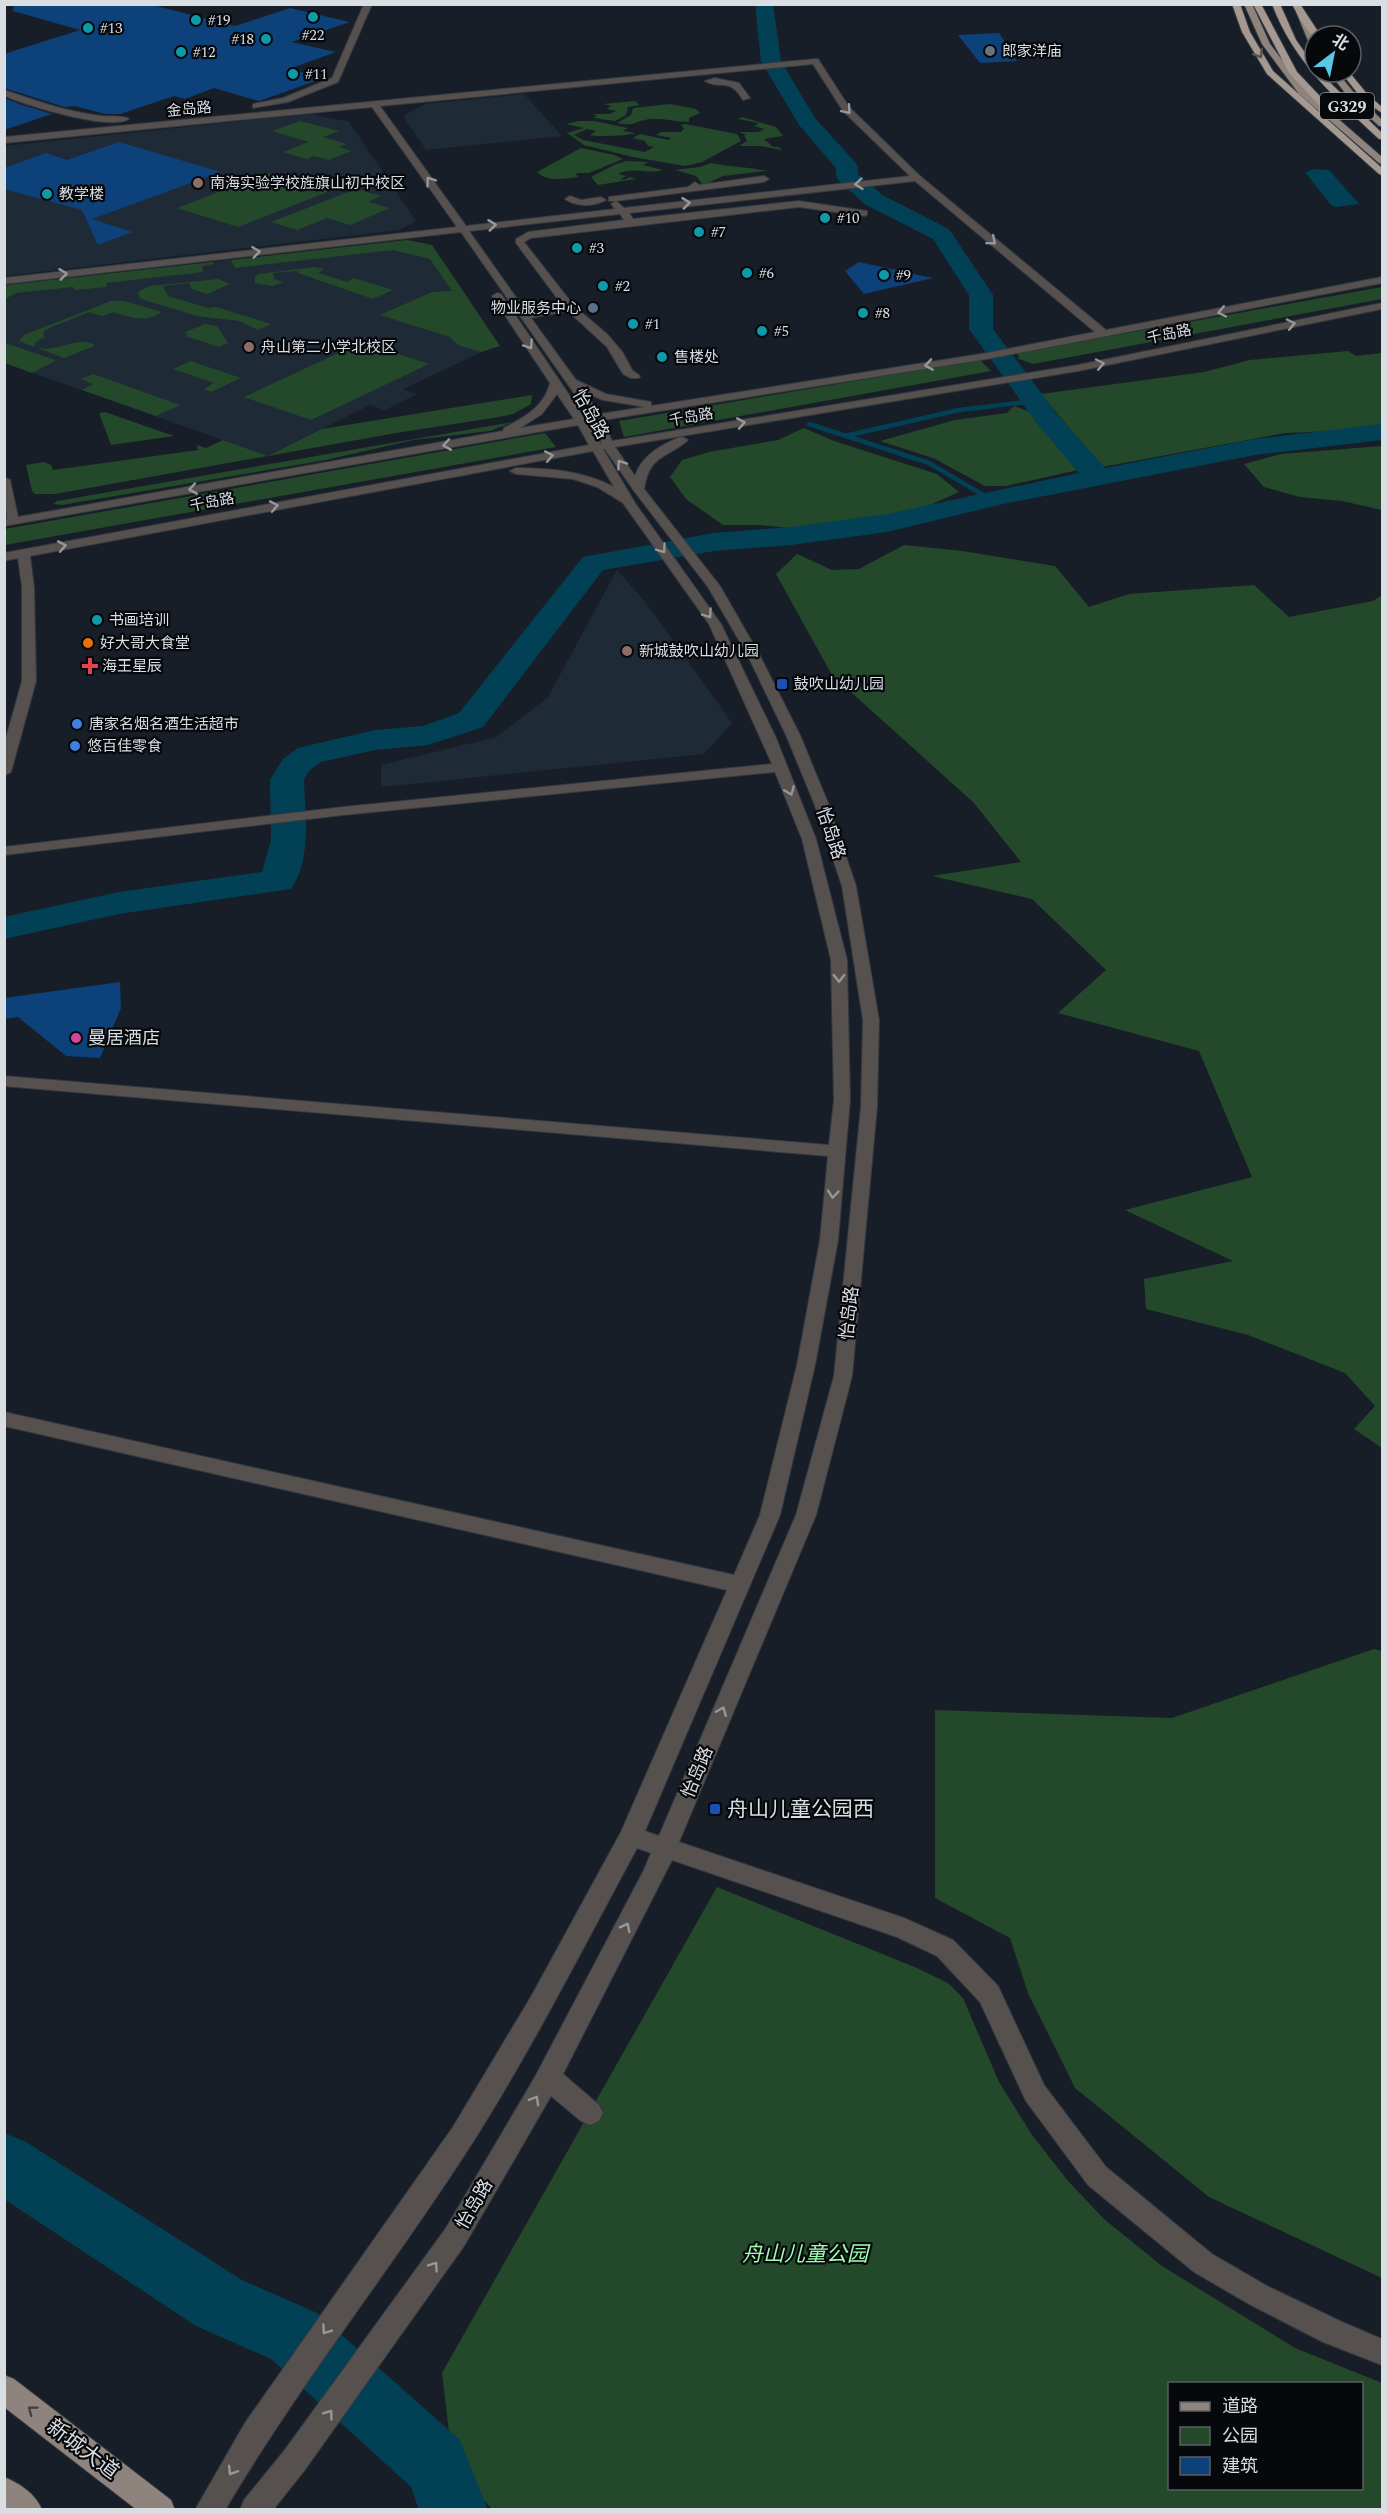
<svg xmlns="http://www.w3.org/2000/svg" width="1387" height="2514" font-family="Spectral,'Noto Sans SC',serif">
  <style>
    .built { fill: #1f2a37 }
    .green { fill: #23492a; fill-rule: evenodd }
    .water { fill: #024155 }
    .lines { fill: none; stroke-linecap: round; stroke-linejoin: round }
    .stream { stroke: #024155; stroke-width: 4.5 }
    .river { fill: #024155; fill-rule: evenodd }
    .building { fill: #0d417a }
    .minor-casing { stroke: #333941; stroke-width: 2 }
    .major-casing { stroke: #333941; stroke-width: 2 }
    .highway-casing { stroke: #333941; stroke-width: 2 }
    .minor { fill: #56514e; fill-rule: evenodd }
    .major { fill: #8e847d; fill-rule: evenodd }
    .highway { fill: #a49890; fill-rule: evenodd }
    .oneway { stroke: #55504e }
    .oneway2 { stroke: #989898 }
    .oneway3 { stroke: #43403f }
    .culture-dot { fill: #0f9aa8; stroke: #06080c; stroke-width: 2 }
    .worship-dot { fill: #6b7280; stroke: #06080c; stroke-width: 2 }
    .education-dot { fill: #8d6e63; stroke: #06080c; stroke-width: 2 }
    .service-dot { fill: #5c6f8a; stroke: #06080c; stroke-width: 2 }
    .food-dot { fill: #e8710a; stroke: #06080c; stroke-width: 2 }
    .health-dot { fill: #e0444e; stroke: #06080c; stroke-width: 2 }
    .transit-dot { fill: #1a4fb4; stroke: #06080c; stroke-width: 2 }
    .shop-dot { fill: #3f7fe0; stroke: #06080c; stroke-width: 2 }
    .hotel-dot { fill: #d1479c; stroke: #06080c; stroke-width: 2 }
    .labels { text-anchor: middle; stroke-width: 4.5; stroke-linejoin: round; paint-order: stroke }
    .far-poi-label { font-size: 15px; fill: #d9dee3; stroke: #06080c; text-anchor: start }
    .far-street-label { font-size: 15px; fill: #d9dee3; stroke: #06080c }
    .shield { fill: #06080c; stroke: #9a9ea2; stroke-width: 1.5 }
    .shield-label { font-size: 16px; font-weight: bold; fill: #d9dee3 }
    .street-label { font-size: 18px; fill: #d9dee3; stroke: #06080c }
    .poi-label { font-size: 18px; fill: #d9dee3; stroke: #06080c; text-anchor: start }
    .near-poi-label { font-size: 21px; fill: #d9dee3; stroke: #06080c; text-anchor: start }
    .near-park-label { font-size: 21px; font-style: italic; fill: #9efcad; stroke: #06080c }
    .near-street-label { font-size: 21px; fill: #d9dee3; stroke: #06080c }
  </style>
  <rect width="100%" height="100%" fill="#181e27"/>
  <path class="built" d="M 524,94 L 562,136 L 426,150 L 403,116 L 425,104 Z
    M 309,114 L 349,122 L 416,221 L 400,230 L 5,276 L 4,146 Z
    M 407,240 L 432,245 L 500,346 L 488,349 L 403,389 L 417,394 L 385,410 L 370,405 L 268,456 L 5,363 L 4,286 L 7,285 Z
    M 617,570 L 647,604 L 732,723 L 704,754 L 381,787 L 381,765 L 497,737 L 548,697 Z"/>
  <path class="green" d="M 635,101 L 639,105 L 628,107 L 626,115 L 615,121 L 594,118 L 597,115 L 591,114 L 610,114 L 616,111 L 607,109 L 611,106 L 603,104 Z
    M 670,104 L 696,109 L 700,113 L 689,118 L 689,122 C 675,122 663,118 650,119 C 633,121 637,127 617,123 L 631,115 L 633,108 Z
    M 742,117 L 776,127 L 783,136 L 764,139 L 773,147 L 779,147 L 782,150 L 760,146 L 739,146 L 747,141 L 744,135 L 747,135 L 739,132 L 758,132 L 764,129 L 754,126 L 759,123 L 738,119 Z
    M 300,121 L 339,131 L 323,137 L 347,144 L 339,147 L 352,151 L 328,160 L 314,156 L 307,159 L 283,152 L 309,142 L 272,131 Z
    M 578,121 L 594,121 L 628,128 L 623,131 L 635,133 C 630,136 596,137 590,135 L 596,131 L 587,129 L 574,135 L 583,140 L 645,152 L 654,147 L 648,146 L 645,141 L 633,138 L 640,134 L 669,140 L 671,138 L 656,135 L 661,132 L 681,132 L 684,129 L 681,125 L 685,124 L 737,134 L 741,141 L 702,162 L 685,166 L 633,157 L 584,145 L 567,133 L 584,128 L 566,124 Z
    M 581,148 L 614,155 L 623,159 L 589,173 L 575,173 L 578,177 C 565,179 547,182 537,172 Z
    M 627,161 L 648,162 L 643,165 L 663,170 C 649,175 632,166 618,174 L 626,176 L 621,179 L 604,175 L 624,180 L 630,177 L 636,179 L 598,185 L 591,177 L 616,164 Z
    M 711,163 C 730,167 748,167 767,171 L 723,176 L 710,182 L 716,184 L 703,185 L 696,176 L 675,170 L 700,167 Z
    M 268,173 L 330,191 L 238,227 L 177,208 Z
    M 356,189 L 381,196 L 368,202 L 390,208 L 350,225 L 327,218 L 297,230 L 271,222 Z
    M 407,240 L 432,245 L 500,346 L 481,352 L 458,345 L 450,337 L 380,315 L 432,292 L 452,291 L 430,259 L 393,250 L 235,268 L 231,260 Z
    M 213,262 L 214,264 L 202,266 L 203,272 L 106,283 L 107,287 L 75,290 L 73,287 L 16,293 L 5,299 L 5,286 L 7,285 Z
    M 315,267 L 324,269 L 318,273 L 347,282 L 354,278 L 393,290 L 373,299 L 298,273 L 298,271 L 273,273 L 274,279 L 283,282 L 273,286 L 255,283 L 255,277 L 258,274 Z
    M 218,279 L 230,284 L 207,294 L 192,289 L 189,283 L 163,286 L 168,296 L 208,308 L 216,307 L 271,324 L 258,330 L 239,321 L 197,316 L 141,299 L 138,294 L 139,291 L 150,286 Z
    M 1382,287 L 1382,299 L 1033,364 L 1019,359 L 1018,353 Z
    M 111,301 L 124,301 L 162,312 C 145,323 132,318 113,312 L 102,316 L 89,312 L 45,330 L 43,335 L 45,337 L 36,342 L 34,347 C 57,354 73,336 94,344 L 94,346 L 67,357 L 64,358 L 19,341 L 24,335 Z
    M 205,324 L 217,326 L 228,343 L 219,347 L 185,336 L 188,335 L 185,332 Z
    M 362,342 L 429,364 L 311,420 L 244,397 Z
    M 5,343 L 55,360 L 55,361 L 32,373 L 5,363 Z
    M 1348,351 L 1356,356 L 1382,353 L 1382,426 L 1359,430 L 1285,433 L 1102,467 L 1041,394 L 1204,372 L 1250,360 Z
    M 980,360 L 991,371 L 624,437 L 619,421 Z
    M 191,361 L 196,363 L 241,378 L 211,392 L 204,389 L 214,383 L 173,369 Z
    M 93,374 L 180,405 L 156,416 L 82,390 L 93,384 L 81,379 Z
    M 532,395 L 531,404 L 513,414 L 499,417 L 396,433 L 55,494 L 35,494 L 32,491 L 26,465 L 44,462 L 51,465 L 53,470 L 198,450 L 197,445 L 206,448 L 223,440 L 268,456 L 322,429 Z
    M 1014,406 L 1028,411 L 1036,417 L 1083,469 L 1006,486 L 985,486 L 933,458 L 880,441 L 955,420 L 1007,413 Z
    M 105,412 L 174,436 L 111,445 L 99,413 Z
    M 513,422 L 490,431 L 413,440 L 326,460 L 62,505 L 53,504 L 57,501 Z
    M 804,428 L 834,441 L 937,474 L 959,492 L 912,513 L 853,524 L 798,529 L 759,525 L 723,525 L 686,499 L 670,477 L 682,460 L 709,452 L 778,440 Z
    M 545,433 L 556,447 L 5,545 L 5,529 Z
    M 1382,446 L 1382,510 L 1342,501 L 1300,497 L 1264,487 L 1244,464 L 1281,454 Z
    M 904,545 L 962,551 L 1055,566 L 1089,607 L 1129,594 L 1254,585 L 1289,617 L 1373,601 L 1382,595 L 1382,1448 L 1354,1429 L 1375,1406 L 1345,1373 L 1248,1335 L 1146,1309 L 1144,1279 L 1233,1261 L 1125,1210 L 1252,1177 L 1199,1051 L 1058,1013 L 1106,970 L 1032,899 L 932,876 L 1021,862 L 974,803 L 832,675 L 776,574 L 797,554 L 832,570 L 859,569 Z
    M 1374,1649 L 1382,1651 L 1382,2278 L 1209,2197 L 1075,2088 L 1028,1993 L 1010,1938 L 935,1898 L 935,1710 L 1172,1718 Z
    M 717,1887 L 917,1968 L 948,1983 L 963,1998 L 999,2082 L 1032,2135 L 1068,2181 L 1104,2219 L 1162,2266 L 1295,2348 L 1382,2383 L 1382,2509 L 492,2509 L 453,2467 L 442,2373 ZM 1170,2384 L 1362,2384 L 1362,2488 L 1170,2488 Z"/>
  <path class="water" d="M 1315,169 L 1329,170 L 1359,204 L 1336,207 L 1331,205 L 1305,172 Z"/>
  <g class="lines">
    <path class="stream" d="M 809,424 L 929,463 L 990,499
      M 845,436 L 959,410 L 1034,401"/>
    <path class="river" d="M 755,4 L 773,4 L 781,61 L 815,118 L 855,162 L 858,167 L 858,174 L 882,195 L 949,229 L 993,295 L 993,329 L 1057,414 L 1105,468 L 1255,439 L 1382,424 L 1382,440 L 1255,455 L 1003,504 L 887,532 L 791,545 L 714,551 L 603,570 L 483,727 L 428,745 L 375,750 L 321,762 L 308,772 L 304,780 C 305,815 312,858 291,889 L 119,914 L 4,939 L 4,917 L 119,892 L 262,872 L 271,840 L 270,780 L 283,759 L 298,748 L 375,730 L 423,726 L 459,713 L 583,557 L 714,533 L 791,527 L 887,514 L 1079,473 L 1039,426 L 969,329 L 969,295 L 933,239 L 866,205 L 839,181 L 836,176 L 836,168 L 799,125 L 761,61 Z
      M 4,2133 L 26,2142 L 242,2280 L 317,2313 L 460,2440 L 488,2510 L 419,2510 L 411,2487 L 271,2359 L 196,2326 L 4,2199 Z"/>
  </g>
  <path class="building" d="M 14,4 L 148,4 L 235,26 L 290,8 L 350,22 L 291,42 L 336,52 L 289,69 L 324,78 L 259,101 L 214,88 L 185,99 L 174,96 L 120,114 L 105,114 L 75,106 L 65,107 L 4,88 L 4,54 L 80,30 L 13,11 Z
    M 999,33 L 1017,61 L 980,63 L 958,35 Z
    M 4,98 L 22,105 L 52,114 L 4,130 Z
    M 119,142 L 221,172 L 92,219 L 132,232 L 98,245 L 82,210 L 4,189 L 4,168 L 46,153 L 67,160 Z
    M 859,262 L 933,278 L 864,294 L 845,271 Z
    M 120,982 L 121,1008 L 100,1058 L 66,1056 L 18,1017 L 4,1019 L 4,998 Z"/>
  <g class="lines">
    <defs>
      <path id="minor" d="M 364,4 L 372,4 L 338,82 L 288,102 L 253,108 L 253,104 L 283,98 L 332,78 Z
        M 815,59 L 818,59 L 849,107 L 920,176 L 1106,330 L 1382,277 L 1382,283 L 987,359 L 603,420 L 612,441 L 1078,365 L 1382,303 L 1382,309 L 1078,371 L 615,447 L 635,476 C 642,456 659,446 678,438 L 682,437 L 688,440 C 667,459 650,453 644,489 L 720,586 L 759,654 L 800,735 L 828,803 L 856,886 L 879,1020 L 877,1107 L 852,1376 L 816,1515 L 679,1842 L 904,1918 L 953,1940 L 998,1986 L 1044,2085 L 1106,2167 L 1212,2254 L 1267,2286 L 1342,2322 L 1382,2339 L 1382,2365 L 1323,2342 L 1249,2304 L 1194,2272 L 1088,2185 L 1026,2101 L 980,2002 L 937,1956 L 897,1937 L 672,1860 L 563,2074 L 599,2105 L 603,2113 L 599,2121 L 590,2125 L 581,2121 L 551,2096 L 464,2246 L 304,2471 L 273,2510 L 240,2510 L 244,2500 L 284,2451 L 446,2228 L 535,2077 L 644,1870 L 651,1853 L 637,1848 C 583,1948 532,2049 471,2145 C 392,2268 300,2383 225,2510 L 195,2510 L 245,2423 L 453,2127 L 532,1995 L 621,1832 L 727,1590 L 4,1426 L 4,1412 L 734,1575 L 760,1515 L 797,1365 L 820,1240 L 828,1156 L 4,1086 L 4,1076 L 829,1145 L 834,1100 L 831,960 L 802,839 L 775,772 L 343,815 L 4,855 L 4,847 L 343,807 L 772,764 L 709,624 L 623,503 L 597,487 L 573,479 L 516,474 L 510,471 L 516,468 C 550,468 583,471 614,487 L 593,451 L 30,556 L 34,587 L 36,681 L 11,772 L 4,776 L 4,745 L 22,681 L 22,587 L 18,558 L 4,561 L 4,553 L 589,445 L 578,425 L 4,526 L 4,519 L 7,519 L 4,477 L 10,480 L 18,517 L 503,431 L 504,428 C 525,417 544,407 550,383 L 492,296 L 497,293 L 501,294 L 584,417 L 590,416 L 461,232 L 4,284 L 4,278 L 457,227 L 372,107 L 4,143 L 4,137 ZM 813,64 L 843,111 L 910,176 L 624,208 L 616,201 L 764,182 L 769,179 L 764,176 L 699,185 L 695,182 L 688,187 L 609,197 L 609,201 L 616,201 L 611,204 L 615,209 L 466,226 L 380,106 ZM 915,181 L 1095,332 L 987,353 L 651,406 L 651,402 L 606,394 L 576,380 L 531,318 L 568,311 L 607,347 L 623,374 L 631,378 L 639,378 L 640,376 L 632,370 L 623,353 L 607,334 L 574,306 L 524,242 L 531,238 L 799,207 L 864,216 L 867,215 L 867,211 L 799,201 L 633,219 L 629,213 ZM 620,214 L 624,220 L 528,232 L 516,239 L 516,243 L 563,306 L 527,313 L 469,231 ZM 584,392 L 603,400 L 645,407 L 600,414 ZM 557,394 L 574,419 L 520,428 L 542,414 ZM 593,422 L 602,443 L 600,443 L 588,423 ZM 603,449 L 605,449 L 634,491 L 708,587 L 747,654 L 786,735 L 814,803 L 842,886 L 863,1020 L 861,1107 L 834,1376 L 796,1515 L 659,1836 L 645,1831 L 780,1515 L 815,1365 L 838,1240 L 850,1100 L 847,960 L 816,839 L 776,738 L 721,624 L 635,503 Z
        M 715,78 L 739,83 L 750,98 L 743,100 C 729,76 721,91 705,81 Z
        M 4,90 C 37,101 67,112 102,116 C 110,117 122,115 129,119 C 111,131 34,107 12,99 L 4,95 Z
        M 570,196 L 581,200 L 601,197 L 606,200 C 594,207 576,207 565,199 Z"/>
      <path id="major" d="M 1244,4 L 1252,4 L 1270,44 L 1305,90 L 1382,157 L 1382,164 L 1379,163 L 1299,94 L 1262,44 Z
        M 1293,4 L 1300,6 L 1315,39 L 1315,50 L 1311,48 Z
        M 1329,72 L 1337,72 L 1355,94 L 1382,120 L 1382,126 L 1379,126 L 1349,98 Z
        M 4,2375 L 14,2379 L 171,2500 L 175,2510 L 137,2510 L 4,2407 Z
        M 4,2477 C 19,2483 36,2494 42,2510 L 4,2509 Z"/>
      <path id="highway" d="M 1232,4 L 1240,4 L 1250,32 L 1273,71 L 1382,168 L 1382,175 L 1379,174 L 1267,74 L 1242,32 Z
        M 1253,4 L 1261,4 L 1297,72 L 1336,113 L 1336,117 L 1330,117 L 1289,73 Z
        M 1272,4 L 1280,4 L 1296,40 L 1315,67 L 1315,72 L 1319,72 L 1382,133 L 1382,139 L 1379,139 C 1336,99 1293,61 1272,4 Z
        M 1292,4 L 1300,4 L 1321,36 L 1314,38 L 1301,21 Z
        M 1341,72 L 1349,72 L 1368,95 L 1382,107 L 1382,113 L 1362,99 Z"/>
    </defs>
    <use href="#minor" class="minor-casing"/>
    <use href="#major" class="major-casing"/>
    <use href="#highway" class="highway-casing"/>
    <use href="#minor" class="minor"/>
    <use href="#major" class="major"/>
    <use href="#highway" class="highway"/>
  </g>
  <defs><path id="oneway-chevron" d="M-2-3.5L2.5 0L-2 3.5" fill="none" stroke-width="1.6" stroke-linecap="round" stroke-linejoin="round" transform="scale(1.5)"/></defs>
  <use class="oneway" href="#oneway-chevron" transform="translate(1259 54) rotate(59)"/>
  <g class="oneway2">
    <use href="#oneway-chevron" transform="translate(847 110) rotate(49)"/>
    <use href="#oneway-chevron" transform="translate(430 181) rotate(-126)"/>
    <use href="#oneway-chevron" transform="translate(859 184) rotate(174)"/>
    <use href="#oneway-chevron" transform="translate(686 203) rotate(-7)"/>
    <use href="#oneway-chevron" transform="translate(492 225) rotate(-7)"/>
    <use href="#oneway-chevron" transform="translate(992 241) rotate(40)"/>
    <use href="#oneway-chevron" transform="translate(256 252) rotate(-7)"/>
    <use href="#oneway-chevron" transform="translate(63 274) rotate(-7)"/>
    <use href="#oneway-chevron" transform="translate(1222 312) rotate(168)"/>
    <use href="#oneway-chevron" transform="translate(1291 324) rotate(-12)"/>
    <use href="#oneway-chevron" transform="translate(529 345) rotate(56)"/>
    <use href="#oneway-chevron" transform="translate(1100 364) rotate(-12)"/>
    <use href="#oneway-chevron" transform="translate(929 365) rotate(171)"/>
    <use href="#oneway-chevron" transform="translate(741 423) rotate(-10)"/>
    <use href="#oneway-chevron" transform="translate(447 445) rotate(170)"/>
    <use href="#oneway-chevron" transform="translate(549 456) rotate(-11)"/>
    <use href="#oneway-chevron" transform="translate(621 464) rotate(-124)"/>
    <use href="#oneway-chevron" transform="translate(193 489) rotate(170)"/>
    <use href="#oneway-chevron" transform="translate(274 506) rotate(-11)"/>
    <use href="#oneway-chevron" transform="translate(62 546) rotate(-11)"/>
    <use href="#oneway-chevron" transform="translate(662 549) rotate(54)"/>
    <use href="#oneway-chevron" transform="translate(708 614) rotate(55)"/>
    <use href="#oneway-chevron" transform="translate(790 791) rotate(68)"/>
    <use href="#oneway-chevron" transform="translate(839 978) rotate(89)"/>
    <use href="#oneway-chevron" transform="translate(833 1194) rotate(95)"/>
    <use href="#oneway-chevron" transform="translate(722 1711) rotate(-68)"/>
    <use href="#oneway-chevron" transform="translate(626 1927) rotate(-63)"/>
    <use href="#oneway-chevron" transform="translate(535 2100) rotate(-60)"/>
    <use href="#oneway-chevron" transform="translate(434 2266) rotate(-55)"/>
    <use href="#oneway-chevron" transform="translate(326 2330) rotate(125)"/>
    <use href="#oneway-chevron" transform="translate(329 2414) rotate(-54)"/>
    <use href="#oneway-chevron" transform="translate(232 2471) rotate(121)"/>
  </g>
  <use class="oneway3" href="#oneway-chevron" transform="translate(32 2410) rotate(-143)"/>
  <g class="culture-dot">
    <circle cx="313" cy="17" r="6"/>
    <circle cx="196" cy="20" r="6"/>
    <circle cx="88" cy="28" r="6"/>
    <circle cx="266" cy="39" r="6"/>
    <circle cx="181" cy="52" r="6"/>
    <circle cx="293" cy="74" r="6"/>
    <circle cx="47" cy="194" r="6"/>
    <circle cx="825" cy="218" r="6"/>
    <circle cx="699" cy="232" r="6"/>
    <circle cx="577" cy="248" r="6"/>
    <circle cx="747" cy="273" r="6"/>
    <circle cx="884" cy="275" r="6"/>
    <circle cx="603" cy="286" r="6"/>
    <circle cx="863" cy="313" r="6"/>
    <circle cx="633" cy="324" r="6"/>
    <circle cx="762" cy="331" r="6"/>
    <circle cx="662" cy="357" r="6"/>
    <circle cx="97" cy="620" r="6"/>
  </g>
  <circle class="worship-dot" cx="990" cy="51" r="6"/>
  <g class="education-dot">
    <circle cx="198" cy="183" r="6"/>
    <circle cx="249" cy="347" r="6"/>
    <circle cx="627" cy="651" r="6"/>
  </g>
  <circle class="service-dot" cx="593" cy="308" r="6"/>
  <circle class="food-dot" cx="88" cy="643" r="6"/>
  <path class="health-dot" d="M87 657h6v6h6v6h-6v6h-6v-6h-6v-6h6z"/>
  <g class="transit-dot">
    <rect x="776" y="678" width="12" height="12" rx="3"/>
    <rect x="709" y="1803" width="12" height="12" rx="3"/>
  </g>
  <g class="shop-dot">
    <circle cx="77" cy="724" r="6"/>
    <circle cx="75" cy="746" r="6"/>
  </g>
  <circle class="hotel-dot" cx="76" cy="1038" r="6"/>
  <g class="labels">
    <g class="far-poi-label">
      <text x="208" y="25">#19</text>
      <text x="100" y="33">#13</text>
      <text x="313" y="40" text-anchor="middle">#22</text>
      <text x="254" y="44" text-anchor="end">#18</text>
      <text x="1002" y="56">郎家洋庙</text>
      <text x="193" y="57">#12</text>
      <text x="305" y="79">#11</text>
      <text x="210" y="188">南海实验学校旌旗山初中校区</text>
      <text x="59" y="199">教学楼</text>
      <text x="837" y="223">#10</text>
      <text x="711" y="237">#7</text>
      <text x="589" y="253">#3</text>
      <text x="759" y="278">#6</text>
      <text x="896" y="280">#9</text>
      <text x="615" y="291">#2</text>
      <text x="581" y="313" text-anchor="end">物业服务中心</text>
      <text x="875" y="318">#8</text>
      <text x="645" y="329">#1</text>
      <text x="774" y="336">#5</text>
      <text x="261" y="352">舟山第二小学北校区</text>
      <text x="674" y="362">售楼处</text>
      <text x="109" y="625">书画培训</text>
      <text x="100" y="648">好大哥大食堂</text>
      <text x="639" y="656">新城鼓吹山幼儿园</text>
      <text x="102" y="671">海王星辰</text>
      <text x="794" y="689">鼓吹山幼儿园</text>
      <text x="89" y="729">唐家名烟名酒生活超市</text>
      <text x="87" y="751">悠百佳零食</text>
    </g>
    <g class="far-street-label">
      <text transform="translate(189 109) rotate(-5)" y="5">金岛路</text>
      <text transform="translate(1169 334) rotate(-12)" y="5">千岛路</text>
      <text transform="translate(691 417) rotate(-10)" y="5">千岛路</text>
      <text transform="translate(212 502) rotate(-11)" y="5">千岛路</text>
    </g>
    <rect class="shield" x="1320" y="93" width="54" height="26" rx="4.5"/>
    <g class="shield-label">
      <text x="1347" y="112">G329</text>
    </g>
    <g class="street-label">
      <text transform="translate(591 414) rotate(60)" y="6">怡岛路</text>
      <text transform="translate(831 833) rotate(71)" y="6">怡岛路</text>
      <text transform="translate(849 1313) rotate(-84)" y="6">怡岛路</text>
      <text transform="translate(697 1772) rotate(-68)" y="6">怡岛路</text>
      <text transform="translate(474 2204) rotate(-60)" y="6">怡岛路</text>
    </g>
    <g class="poi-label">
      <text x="88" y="1044">曼居酒店</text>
    </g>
    <g class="near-poi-label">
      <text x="727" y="1816">舟山儿童公园西</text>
    </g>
    <g class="near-park-label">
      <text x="805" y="2261">舟山儿童公园</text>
    </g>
    <g class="near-street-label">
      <text transform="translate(83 2449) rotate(37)" y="7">新城大道</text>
    </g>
  </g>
  <rect width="1387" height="2514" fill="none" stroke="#d9dee3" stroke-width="12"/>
  <rect x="1168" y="2382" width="195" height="108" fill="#06080c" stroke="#5a5e62" stroke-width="1.5"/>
  <rect x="1180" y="2402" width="30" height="9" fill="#8e847d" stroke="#5a5e62" stroke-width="1.5"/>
  <text x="1222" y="2412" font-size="18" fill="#d9dee3">道路</text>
  <rect x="1180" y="2427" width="30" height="18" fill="#23492a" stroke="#5a5e62" stroke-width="1.5"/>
  <text x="1222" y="2442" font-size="18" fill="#d9dee3">公园</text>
  <rect x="1180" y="2457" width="30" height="18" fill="#0d417a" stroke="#5a5e62" stroke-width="1.5"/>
  <text x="1222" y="2472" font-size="18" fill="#d9dee3">建筑</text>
  <g transform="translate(1333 54) rotate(32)"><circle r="28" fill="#06080c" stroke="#5a5e62" stroke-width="1.5"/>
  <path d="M0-4.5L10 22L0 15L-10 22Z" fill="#58c9e4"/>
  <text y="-9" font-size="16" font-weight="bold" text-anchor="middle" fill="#d9dee3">北</text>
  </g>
</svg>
